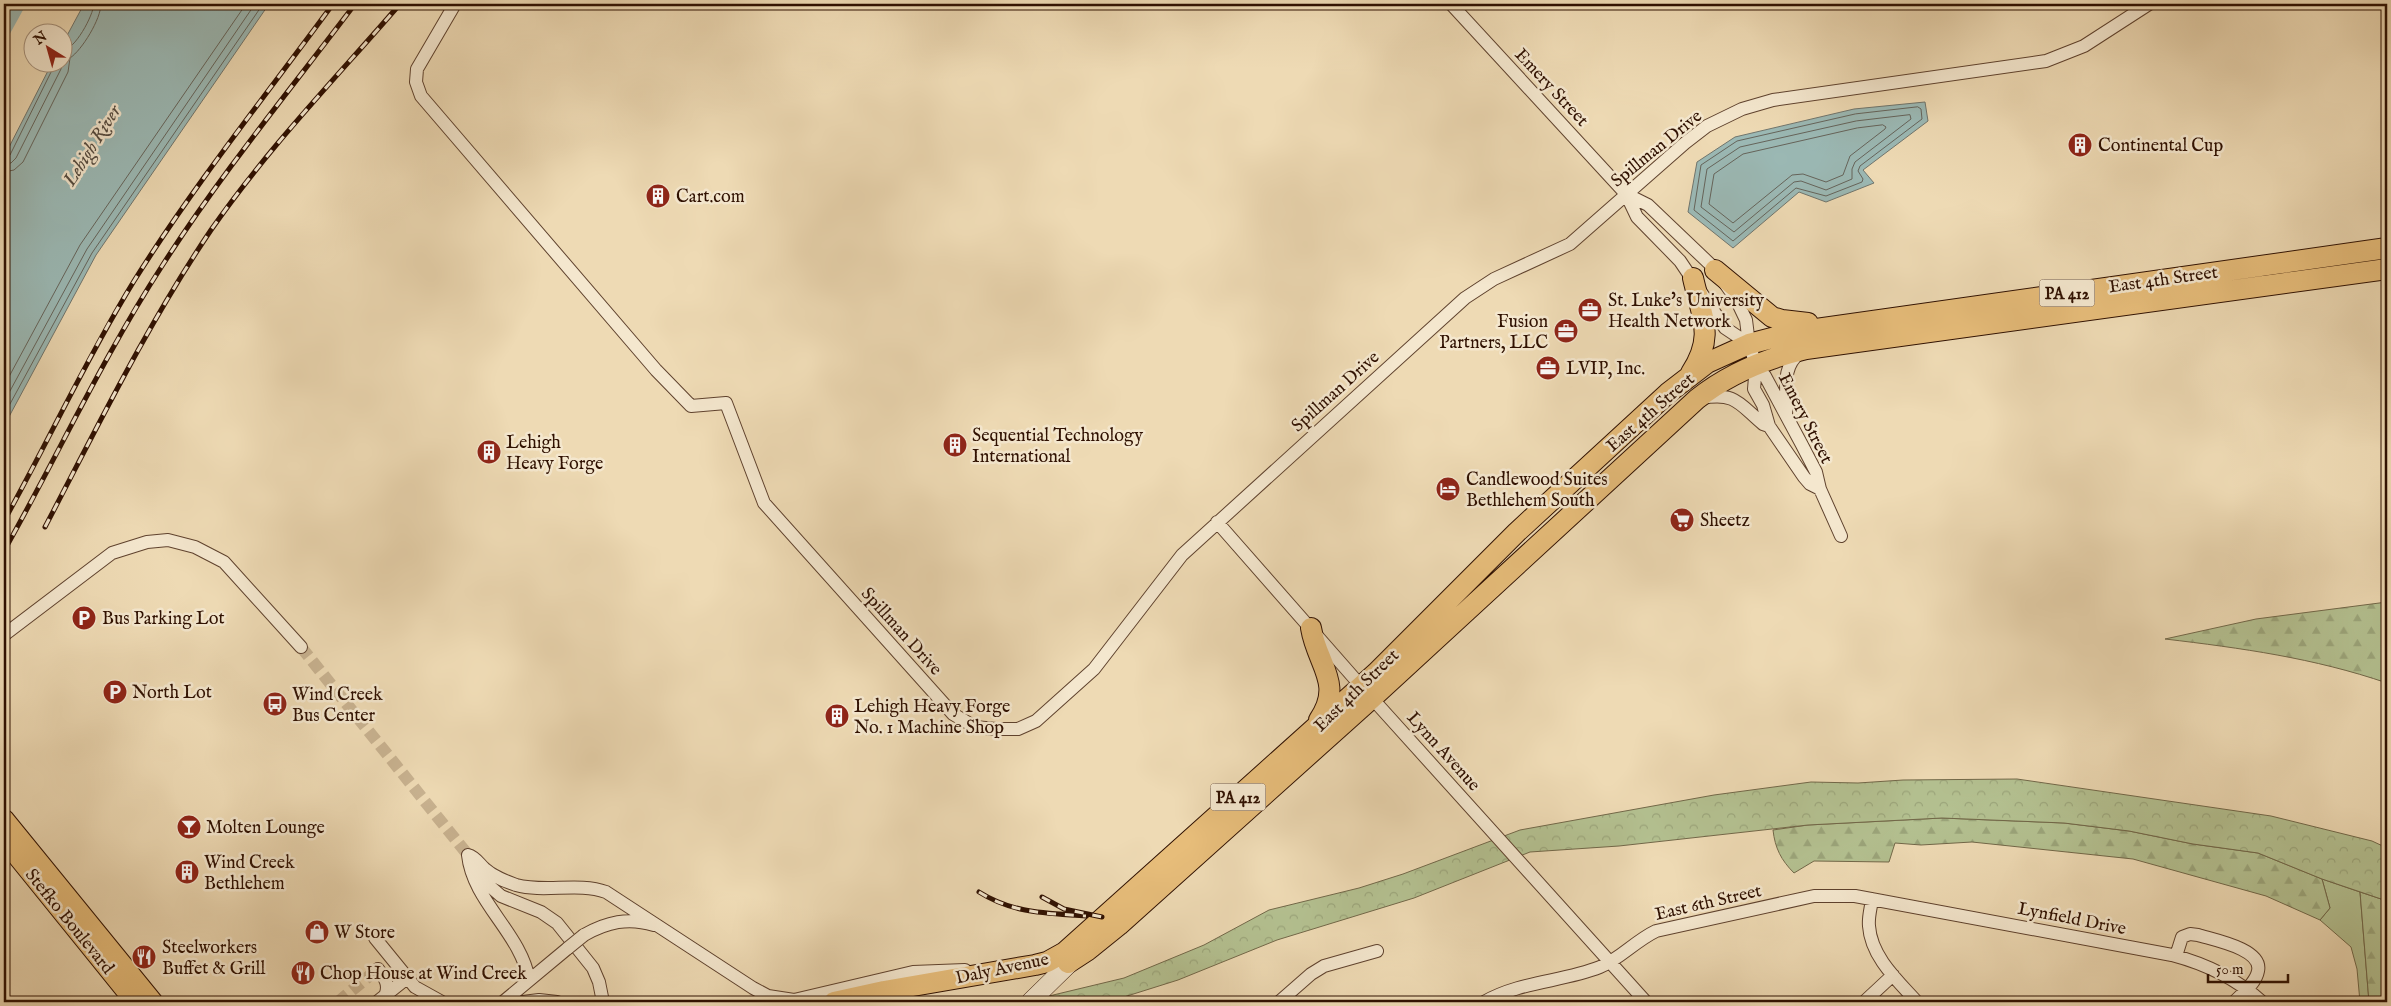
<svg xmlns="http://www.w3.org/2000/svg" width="2391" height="1006" font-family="'IM FELL English',serif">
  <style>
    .green { fill: #b4c191; stroke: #726849 }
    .forest { fill: url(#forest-firs); stroke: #726849 }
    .park { fill: url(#park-crowns); stroke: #726849 }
    .water { fill: #9bb9b5; stroke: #70756d }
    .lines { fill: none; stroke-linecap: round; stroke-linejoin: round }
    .shore { stroke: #65645b; stroke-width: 1 }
    .canal { stroke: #9bb9b5; stroke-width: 11 }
    .minor-tunnel { stroke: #c8b290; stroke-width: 12; stroke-dasharray: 12 6; stroke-linecap: butt }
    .minor-casing { stroke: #5f422e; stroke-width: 14 }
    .secondary-casing { stroke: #2f1001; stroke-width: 19 }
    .primary-casing { stroke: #2f1001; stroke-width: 21 }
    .trunk-casing { stroke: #2f1001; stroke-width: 22 }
    .minor { stroke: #f4e7ce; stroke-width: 12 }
    .secondary { stroke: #f4e7ce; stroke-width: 18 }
    .primary { stroke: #e7bd7a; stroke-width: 19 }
    .trunk { stroke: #e7bd7a; stroke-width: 20 }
    .rail-casing { stroke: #2f1001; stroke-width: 5 }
    .rail { stroke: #f4e7ce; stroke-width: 3; stroke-dasharray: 9; stroke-linecap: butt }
    .minor-bridge-casing { stroke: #5f422e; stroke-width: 14; stroke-linecap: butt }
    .minor-bridge { stroke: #f4e7ce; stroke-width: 12 }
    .labels { text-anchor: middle; stroke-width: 5; stroke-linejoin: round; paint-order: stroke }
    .shield { fill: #f4e7ce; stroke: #6a503e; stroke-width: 1 }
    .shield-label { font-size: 16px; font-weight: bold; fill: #2f1001 }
    .street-label { font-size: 18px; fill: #2f1001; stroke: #f4e7ce }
    .poi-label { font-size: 18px; fill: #2f1001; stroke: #f4e7ce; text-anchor: start }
    .water-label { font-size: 19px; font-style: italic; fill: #554b40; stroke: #f4e7ce }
  </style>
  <defs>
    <pattern id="forest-firs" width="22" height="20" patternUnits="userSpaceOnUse" patternTransform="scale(1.25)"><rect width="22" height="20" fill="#b4c191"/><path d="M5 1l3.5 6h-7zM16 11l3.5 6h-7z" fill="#9ba57b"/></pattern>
    <pattern id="park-crowns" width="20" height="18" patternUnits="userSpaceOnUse" patternTransform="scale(1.25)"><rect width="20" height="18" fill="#b4c191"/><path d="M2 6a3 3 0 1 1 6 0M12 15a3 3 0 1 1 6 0" fill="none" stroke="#9ba57b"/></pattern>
  </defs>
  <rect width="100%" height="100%" fill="#eedab4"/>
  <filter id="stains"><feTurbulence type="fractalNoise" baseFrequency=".004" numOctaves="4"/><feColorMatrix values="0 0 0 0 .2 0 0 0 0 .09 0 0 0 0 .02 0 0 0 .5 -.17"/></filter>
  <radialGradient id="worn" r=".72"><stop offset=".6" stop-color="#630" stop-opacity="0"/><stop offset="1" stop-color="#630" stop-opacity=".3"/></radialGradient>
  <path class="green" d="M 2322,879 L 2360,892 L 2369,1002 L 2360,1002 L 2357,969 L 2351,947 L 2320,920 L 2330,908 Z"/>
  <path class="forest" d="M 2387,602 L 2387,683 C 2314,658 2241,648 2165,639 L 2256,619 Z
    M 1942,818 L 2064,823 L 2129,831 L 2193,844 L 2258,853 L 2322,879 L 2330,908 L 2320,920 L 2266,896 L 2133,859 L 1972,842 L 1921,845 L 1895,843 L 1889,862 L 1814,861 L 1794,873 C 1781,860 1775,848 1773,830 L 1808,825 Z
    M 2360,892 L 2387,901 L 2387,1002 L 2369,1002 Z"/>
  <path class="park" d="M 2017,779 L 2271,816 L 2372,841 L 2387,848 L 2387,901 L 2322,879 L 2258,853 L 2193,844 L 2129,831 L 2064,823 L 1942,818 L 1808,825 L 1619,846 L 1530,852 L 1414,898 L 1277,940 L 1178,980 L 1108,1002 L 1024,1002 L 1124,978 L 1204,945 L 1269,910 L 1359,888 L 1403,874 L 1520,830 L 1714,795 L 1811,782 L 1858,783 L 1903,780 Z"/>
  <path class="water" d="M 84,4 L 269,4 L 96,255 L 4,426 L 4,157 L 52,63 L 62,62 L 63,43 Z
    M 1925,102 L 1928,121 L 1863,170 L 1874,183 L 1826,202 L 1799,192 L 1733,248 L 1688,212 L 1697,162 L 1735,137 L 1854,109 Z"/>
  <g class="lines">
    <path class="shore" d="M 62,51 C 75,50 93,16 94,4
      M 1918,107 L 1921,109 L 1922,119 L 1860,166 L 1858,171 L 1863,179 L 1862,182 L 1826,196 L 1796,188 L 1733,241 L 1694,210 L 1701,165 L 1737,141 L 1855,114 Z
      M 1910,115 L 1911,119 L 1855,162 L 1852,169 L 1852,179 L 1826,190 L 1801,181 L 1794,182 L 1734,232 L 1701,207 L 1707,169 L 1740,147 L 1856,121 Z
      M 1883,125 L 1886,127 L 1885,129 L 1850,156 L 1843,175 L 1826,182 L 1803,174 L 1792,175 L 1733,223 L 1709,204 L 1714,174 L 1743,154 L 1857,128 Z
      M 4,158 L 10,155 L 56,62
      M 4,164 L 11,163 L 16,158 L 61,69 L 62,62
      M 4,172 L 14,170 L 23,162 L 68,72 L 70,58 C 82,50 101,19 101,4
      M 4,386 L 80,245 L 246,4
      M 4,402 L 87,249 L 255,4
      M 4,415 L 92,253 L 263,4"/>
    <path class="canal" d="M 4,33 L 20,4"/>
    <path class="minor-tunnel" d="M 301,647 L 468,855
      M 338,1002 L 374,972"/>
    <defs>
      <path id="minor" d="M 455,4 L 417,69 L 416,82 L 421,96 L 656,370 L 691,406 L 726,403 L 764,503 L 953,714 L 975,727 L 996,729 L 1018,729 L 1036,721 L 1094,669 L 1182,555 L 1465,298 L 1494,279 L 1570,244 L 1685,143 L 1707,126 L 1742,109 L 1773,100 L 2046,61 L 2084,46 L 2149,4
        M 1451,4 L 1626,194 L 1637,217 L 1680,261 L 1725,328 L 1749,344
        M 1626,194 L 1648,205 L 1714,268 L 1736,299 L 1746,320 L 1749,344 L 1756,365 L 1754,389 L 1763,405 L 1769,426 L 1804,477 L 1810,484 L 1820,489
        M 1756,365 L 1765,376 L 1802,445 L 1816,472 L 1820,489 L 1841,536
        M 1702,398 C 1736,392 1739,404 1763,424 L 1769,426
        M 1786,415 C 1788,393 1780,367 1800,353
        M 1217,522 L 1361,686 L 1646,1002
        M 4,635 L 112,553 L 147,542 L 168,540 L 195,547 L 224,562 L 301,647
        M 478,876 L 501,896 L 541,912 L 557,923 L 593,968 L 599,982 L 603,1002
        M 1872,899 C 1871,908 1868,917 1869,926 C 1871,957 1898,981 1917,1002
        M 584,935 C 607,922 628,917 654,925
        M 375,938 L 415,987 L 442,1002
        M 2176,956 L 2182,937 L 2190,934 L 2198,935 C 2214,940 2263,949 2258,971 C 2256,983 2242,994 2234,1002
        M 378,969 C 385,978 390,985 385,996
        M 529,980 C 521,933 473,902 468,855 C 476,857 479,864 485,869 C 494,877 505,881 516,885 C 545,893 578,882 606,892 L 753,988 L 768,996 L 794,1000 L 913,972 L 965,970
        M 377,1002 L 407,978
        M 503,1002 L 568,948
        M 523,1002 L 539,1000 L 557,1002
        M 1279,1002 L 1311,974 L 1324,966 L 1377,951
        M 1484,1002 C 1521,981 1562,982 1600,967 C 1620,959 1635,941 1656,931 L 1814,896 L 1855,896 L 2172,955 C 2206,964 2236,978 2262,1002
        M 1864,1002 L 1893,975"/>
      <path id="secondary" d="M 1030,1002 L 1075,958 L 1075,954"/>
      <path id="primary" d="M 4,819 L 153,1002
        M 4,840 L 135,1002"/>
      <path id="trunk" d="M 1715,270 L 1772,317 L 1782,320 L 1808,323
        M 1691,373 C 1715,336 1702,318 1693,278
        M 1311,628 C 1317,665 1344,683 1319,720
        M 1068,963 L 1088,950 L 1119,925 L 1372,698 L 1697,399 C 1728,374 1768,358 1806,349 L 2387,269
        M 834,1002 L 884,991 L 1035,965 L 1047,962 L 1065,952 L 1376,673 L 1517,532 L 1668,393 L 1707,363 L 1718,358 L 1749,344 L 1795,332 L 2387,248"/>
    </defs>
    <use href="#minor" class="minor-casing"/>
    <use href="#secondary" class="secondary-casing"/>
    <use href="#primary" class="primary-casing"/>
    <use href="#trunk" class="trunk-casing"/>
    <use href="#minor" class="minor"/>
    <use href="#secondary" class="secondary"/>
    <use href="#primary" class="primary"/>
    <use href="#trunk" class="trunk"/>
    <defs>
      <path id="rail" d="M 4,521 C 48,442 86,359 134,281 C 194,185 266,95 333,4
        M 45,527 C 98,426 147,325 211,230 C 267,149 336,78 400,4
        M 4,551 C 57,457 103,357 162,266 C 220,175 290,90 355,4
        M 979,892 C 1014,914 1047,913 1086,916
        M 1042,897 L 1064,909 L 1102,917"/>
    </defs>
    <use href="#rail" class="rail-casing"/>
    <use href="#rail" class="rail"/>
    <defs>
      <path id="minor-bridge" d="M 568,948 L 584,935"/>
    </defs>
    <use href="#minor-bridge" class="minor-bridge-casing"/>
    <use href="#minor-bridge" class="minor-bridge"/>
  </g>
  <defs>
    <symbol id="building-disc" viewBox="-11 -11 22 22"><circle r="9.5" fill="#8f2418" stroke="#f4e7ce"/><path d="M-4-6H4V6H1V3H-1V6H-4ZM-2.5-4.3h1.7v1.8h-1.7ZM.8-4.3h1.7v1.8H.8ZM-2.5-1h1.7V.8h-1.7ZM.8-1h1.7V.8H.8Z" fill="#fff"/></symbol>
    <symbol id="office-disc" viewBox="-11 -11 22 22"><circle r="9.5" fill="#8f2418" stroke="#f4e7ce"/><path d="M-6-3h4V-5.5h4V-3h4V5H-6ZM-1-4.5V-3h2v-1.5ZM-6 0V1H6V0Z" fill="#fff"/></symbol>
    <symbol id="hotel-disc" viewBox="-11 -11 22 22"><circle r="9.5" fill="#8f2418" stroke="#f4e7ce"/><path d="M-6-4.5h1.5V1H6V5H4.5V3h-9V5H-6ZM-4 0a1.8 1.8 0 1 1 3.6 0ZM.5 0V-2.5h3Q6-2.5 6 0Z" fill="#fff"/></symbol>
    <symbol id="supermarket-disc" viewBox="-11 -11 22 22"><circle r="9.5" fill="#8f2418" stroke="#f4e7ce"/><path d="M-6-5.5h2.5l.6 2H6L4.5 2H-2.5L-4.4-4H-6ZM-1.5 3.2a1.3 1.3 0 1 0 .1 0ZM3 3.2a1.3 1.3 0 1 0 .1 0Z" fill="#fff"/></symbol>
    <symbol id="parking-disc" viewBox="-11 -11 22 22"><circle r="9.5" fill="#8f2418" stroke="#f4e7ce"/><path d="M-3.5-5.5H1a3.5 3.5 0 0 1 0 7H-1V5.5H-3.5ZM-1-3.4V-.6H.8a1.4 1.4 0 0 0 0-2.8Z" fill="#fff"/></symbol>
    <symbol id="bus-disc" viewBox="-11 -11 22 22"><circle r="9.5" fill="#8f2418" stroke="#f4e7ce"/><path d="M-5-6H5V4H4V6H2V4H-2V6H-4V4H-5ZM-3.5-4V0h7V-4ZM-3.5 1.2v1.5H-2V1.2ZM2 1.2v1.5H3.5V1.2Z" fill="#fff"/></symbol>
    <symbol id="bar-disc" viewBox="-11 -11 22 22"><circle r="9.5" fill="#8f2418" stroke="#f4e7ce"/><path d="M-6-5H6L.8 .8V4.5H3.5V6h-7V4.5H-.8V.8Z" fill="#fff"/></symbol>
    <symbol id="shop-disc" viewBox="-11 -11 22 22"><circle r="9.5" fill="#8f2418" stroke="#f4e7ce"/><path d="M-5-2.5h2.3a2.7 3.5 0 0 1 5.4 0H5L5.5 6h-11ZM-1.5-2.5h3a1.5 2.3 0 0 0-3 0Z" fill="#fff"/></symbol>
    <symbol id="restaurant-disc" viewBox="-11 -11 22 22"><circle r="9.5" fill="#8f2418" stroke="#f4e7ce"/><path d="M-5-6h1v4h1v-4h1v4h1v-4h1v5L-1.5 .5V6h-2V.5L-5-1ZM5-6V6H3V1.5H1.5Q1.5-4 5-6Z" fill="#fff"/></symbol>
  </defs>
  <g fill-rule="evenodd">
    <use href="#building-disc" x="2066" y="131" width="28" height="28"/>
    <use href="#building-disc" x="644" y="182" width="28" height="28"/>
    <use href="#office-disc" x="1576" y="296" width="28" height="28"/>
    <use href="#office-disc" x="1552" y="317" width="28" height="28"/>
    <use href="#office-disc" x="1534" y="354" width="28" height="28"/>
    <use href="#building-disc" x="941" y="431" width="28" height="28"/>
    <use href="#building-disc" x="475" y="438" width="28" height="28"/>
    <use href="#hotel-disc" x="1434" y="475" width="28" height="28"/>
    <use href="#supermarket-disc" x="1668" y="506" width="28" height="28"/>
    <use href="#parking-disc" x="70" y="604" width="28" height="28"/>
    <use href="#parking-disc" x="101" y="678" width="28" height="28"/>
    <use href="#bus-disc" x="261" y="690" width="28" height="28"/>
    <use href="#building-disc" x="823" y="702" width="28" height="28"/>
    <use href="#bar-disc" x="175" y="813" width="28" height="28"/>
    <use href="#building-disc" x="173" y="858" width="28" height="28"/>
    <use href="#shop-disc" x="303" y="918" width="28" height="28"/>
    <use href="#restaurant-disc" x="130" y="943" width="28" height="28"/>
    <use href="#restaurant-disc" x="289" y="959" width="28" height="28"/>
  </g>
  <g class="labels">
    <g class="shield">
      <rect x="2039.5" y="279.5" width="55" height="27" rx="4"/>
      <rect x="1210.5" y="783.5" width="55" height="27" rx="4"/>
    </g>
    <g class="shield-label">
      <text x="2067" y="299">PA 412</text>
      <text x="1238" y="803">PA 412</text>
    </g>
    <g class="street-label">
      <text transform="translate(1552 87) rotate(47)" y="6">Emery Street</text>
      <text transform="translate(1656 148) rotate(-39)" y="6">Spillman Drive</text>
      <text transform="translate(2163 279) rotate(-8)" y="6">East 4th Street</text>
      <text transform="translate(1335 391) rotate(-42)" y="6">Spillman Drive</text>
      <text transform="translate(1650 412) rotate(-41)" y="6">East 4th Street</text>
      <text transform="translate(1806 418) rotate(63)" y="6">Emery Street</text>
      <text transform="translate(902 631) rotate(48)" y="6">Spillman Drive</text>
      <text transform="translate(1356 690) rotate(-44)" y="6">East 4th Street</text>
      <text transform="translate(1444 751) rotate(48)" y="6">Lynn Avenue</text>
      <text transform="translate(1708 902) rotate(-13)" y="6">East 6th Street</text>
      <text transform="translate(2072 918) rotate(11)" y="6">Lynfield Drive</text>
      <text transform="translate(70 921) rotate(51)" y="6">Stefko Boulevard</text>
      <text transform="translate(1002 968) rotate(-12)" y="6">Daly Avenue</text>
    </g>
    <g class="poi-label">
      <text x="2098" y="151">Continental Cup</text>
      <text x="676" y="202">Cart.com</text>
      <text x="1608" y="306">St. Luke's University<tspan x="1608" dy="21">Health Network</tspan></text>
      <text x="1548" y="327" text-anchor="end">Fusion<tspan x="1548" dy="21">Partners, LLC</tspan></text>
      <text x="1566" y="374">LVIP, Inc.</text>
      <text x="972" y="441">Sequential Technology<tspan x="972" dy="21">International</tspan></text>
      <text x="506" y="448">Lehigh<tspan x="506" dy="21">Heavy Forge</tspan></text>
      <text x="1466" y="485">Candlewood Suites<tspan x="1466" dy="21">Bethlehem South</tspan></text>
      <text x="1700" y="526">Sheetz</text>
      <text x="102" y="624">Bus Parking Lot</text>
      <text x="132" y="698">North Lot</text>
      <text x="292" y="700">Wind Creek<tspan x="292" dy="21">Bus Center</tspan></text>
      <text x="854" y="712">Lehigh Heavy Forge<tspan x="854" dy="21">No. 1 Machine Shop</tspan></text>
      <text x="206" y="833">Molten Lounge</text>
      <text x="204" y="868">Wind Creek<tspan x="204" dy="21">Bethlehem</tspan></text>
      <text x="334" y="938">W Store</text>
      <text x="162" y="953">Steelworkers<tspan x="162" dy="21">Buffet &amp; Grill</tspan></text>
      <text x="320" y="979">Chop House at Wind Creek</text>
    </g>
    <g class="water-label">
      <text transform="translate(91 145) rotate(-58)" y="7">Lehigh River</text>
    </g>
  </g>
  <rect width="2391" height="1006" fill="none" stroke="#eedab4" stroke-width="20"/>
  <rect x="5" y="5" width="2381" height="996" fill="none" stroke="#2f1001" stroke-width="2.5"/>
  <rect x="10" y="10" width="2371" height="986" fill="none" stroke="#2f1001"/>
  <g transform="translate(48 48) rotate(323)"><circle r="24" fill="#f4e7ce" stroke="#a5917c"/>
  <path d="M0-4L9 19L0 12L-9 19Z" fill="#8f2418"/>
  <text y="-8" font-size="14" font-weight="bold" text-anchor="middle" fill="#2f1001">N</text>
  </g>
  <path d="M2208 974v8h80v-8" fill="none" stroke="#2f1001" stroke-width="2.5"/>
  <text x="2216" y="974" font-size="15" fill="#2f1001" stroke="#f4e7ce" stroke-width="4" paint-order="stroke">50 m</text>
  <rect width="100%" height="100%" filter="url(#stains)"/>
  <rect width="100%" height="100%" fill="url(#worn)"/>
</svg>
